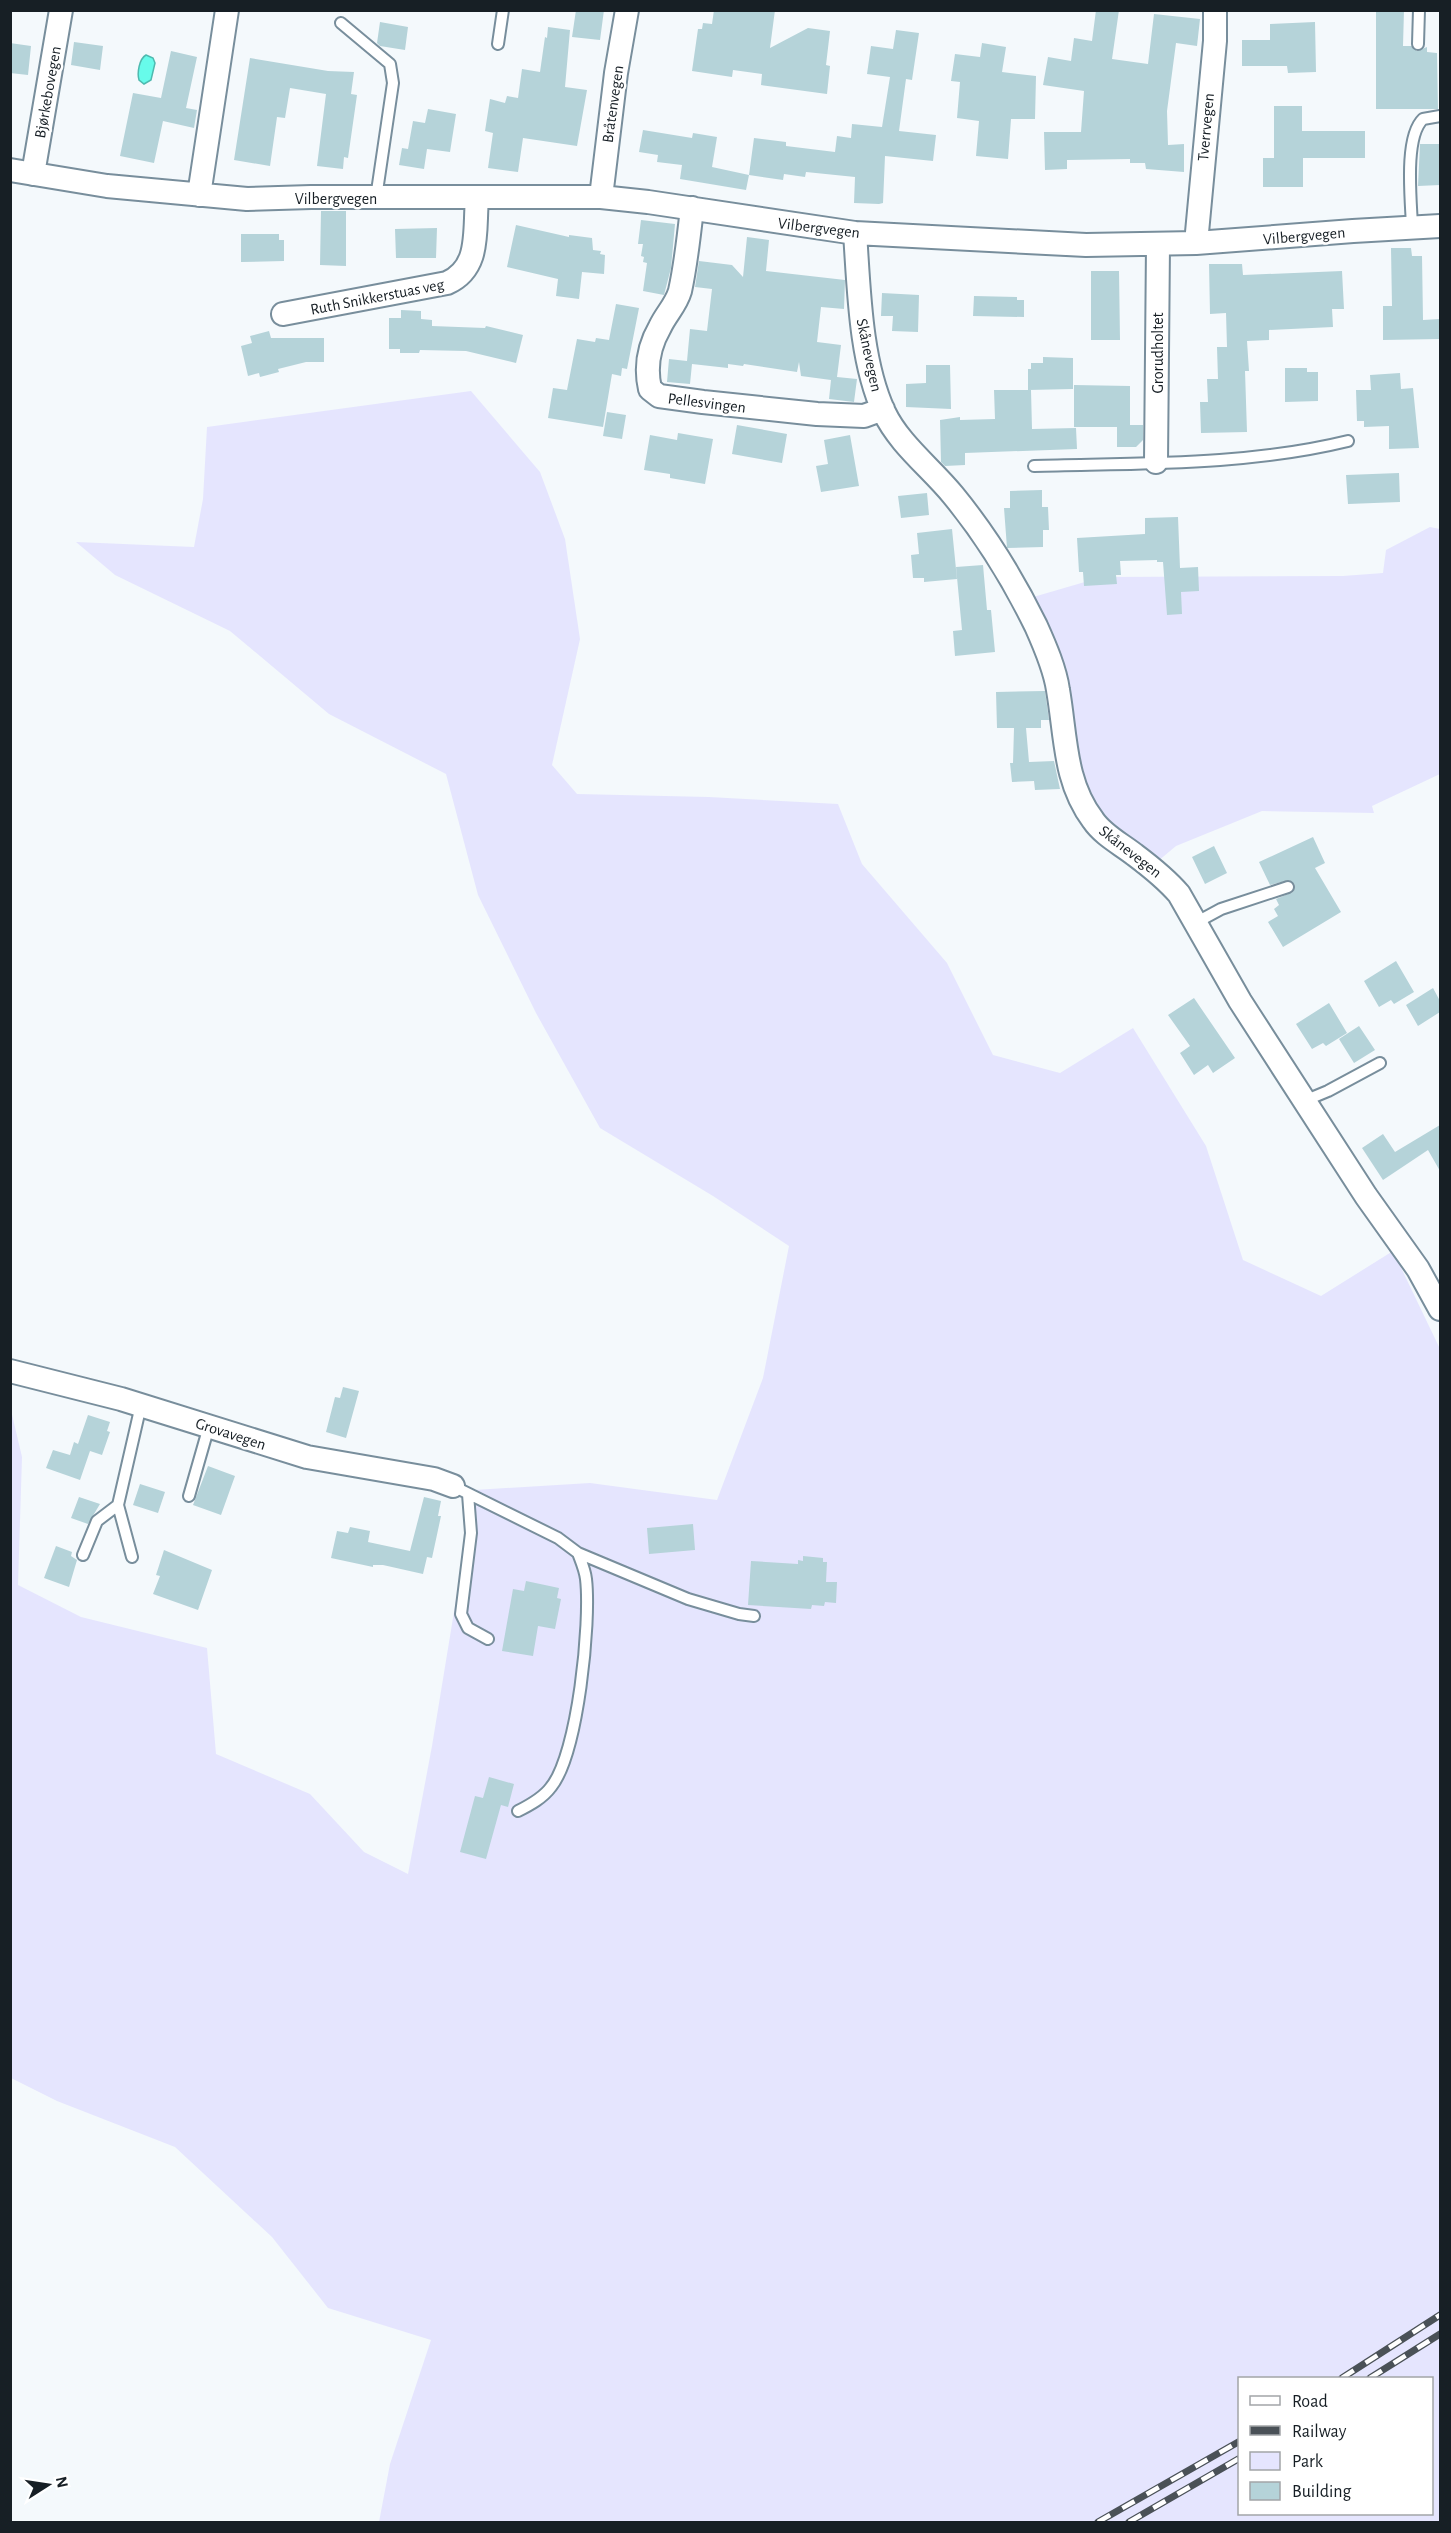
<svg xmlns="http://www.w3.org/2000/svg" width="1451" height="2533" font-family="'Alegreya Sans',sans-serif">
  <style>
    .green { fill: #e5e5fe; fill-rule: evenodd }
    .water { fill: #67fbea; stroke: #4fb9af; stroke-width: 1.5 }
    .building { fill: #b5d3d9 }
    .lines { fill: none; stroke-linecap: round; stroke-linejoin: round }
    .service-casing { stroke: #788e9c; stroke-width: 14 }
    .minor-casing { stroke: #788e9c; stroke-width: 26 }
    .service { stroke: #fff; stroke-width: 10 }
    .minor { stroke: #fff; stroke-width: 22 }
    .rail-casing { stroke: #4a5157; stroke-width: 7 }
    .rail { stroke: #fff; stroke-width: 4.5; stroke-dasharray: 14; stroke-linecap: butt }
    .labels { text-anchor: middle; stroke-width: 5; stroke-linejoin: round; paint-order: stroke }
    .street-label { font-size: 16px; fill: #171f25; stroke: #fff }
  </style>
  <rect width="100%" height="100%" fill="#f4f9fc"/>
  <path class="green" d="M 471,391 L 540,472 L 565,539 L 580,639 L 552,765 L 577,794 L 709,797 L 838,804 L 862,864 L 947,963 L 993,1055 L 1060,1073 L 1133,1028 L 1206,1146 L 1243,1260 L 1321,1296 L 1393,1251 L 1440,1349 L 1440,2522 L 379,2522 L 390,2464 L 431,2340 L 328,2308 L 272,2237 L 175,2147 L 57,2101 L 11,2078 L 10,1406 L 22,1457 L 18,1585 L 81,1617 L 207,1648 L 216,1754 L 310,1794 L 364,1852 L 408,1874 L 432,1746 L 474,1490 L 590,1483 L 717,1500 L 763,1378 L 789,1246 L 713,1196 L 600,1128 L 536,1013 L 478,895 L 446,774 L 329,714 L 230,631 L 115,575 L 76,542 L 194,547 L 203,499 L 207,427 ZM 1240,2378 L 1432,2378 L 1432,2514 L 1240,2514 Z
    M 1430,527 L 1440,529 L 1440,774 L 1372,806 L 1374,813 L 1262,811 L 1176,846 L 1151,867 L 1075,792 L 1023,600 L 1102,577 L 1343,576 L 1383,573 L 1386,550 Z"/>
  <path class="water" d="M 146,55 L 153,58 L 155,63 L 151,80 L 144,84 L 139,80 C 137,73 139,59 146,55 Z"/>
  <path class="building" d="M 576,10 L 604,10 L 600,40 L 572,37 Z
    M 714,10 L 775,10 L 770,48 L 808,28 L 830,31 L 826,65 L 830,66 L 827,94 L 761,85 L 762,74 L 733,70 L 732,77 L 692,71 L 698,29 L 702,29 L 703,23 L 712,24 Z
    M 1096,10 L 1119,10 L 1112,59 L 1148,64 L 1154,14 L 1200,19 L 1197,46 L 1176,43 L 1167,111 L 1168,145 L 1184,144 L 1184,172 L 1146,169 L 1145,163 L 1130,163 L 1130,159 L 1067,160 L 1067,169 L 1045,170 L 1044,132 L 1081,132 L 1084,91 L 1043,85 L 1048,57 L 1071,61 L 1074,38 L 1092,41 Z
    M 1376,10 L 1404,10 L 1403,46 L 1411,46 L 1417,51 L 1427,47 L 1427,52 L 1437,53 L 1438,109 L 1376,109 Z
    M 380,22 L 408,27 L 405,50 L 380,46 L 377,43 Z
    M 1315,22 L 1316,72 L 1288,73 L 1287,66 L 1242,66 L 1242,40 L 1270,40 L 1270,24 Z
    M 548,27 L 570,30 L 565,87 L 587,90 L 577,146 L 523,138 L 518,172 L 488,168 L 493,133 L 485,131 L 490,99 L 505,103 L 507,96 L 518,98 L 522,69 L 540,72 L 545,37 L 547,38 Z
    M 896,30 L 919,33 L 912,80 L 906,79 L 899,131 L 936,135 L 933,161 L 885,156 L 883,203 L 879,204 L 854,203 L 855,177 L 806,172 L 805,177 L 784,174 L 783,180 L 749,175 L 754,138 L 786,142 L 786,146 L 835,152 L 837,136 L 851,138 L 852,124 L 882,127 L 890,77 L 867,74 L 871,46 L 893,49 Z
    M 74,42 L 103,46 L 100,70 L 71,65 Z
    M 10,43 L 31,46 L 28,75 L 10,73 Z
    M 982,43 L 1006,47 L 1002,72 L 1036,76 L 1035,119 L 1011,119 L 1008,159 L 976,156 L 979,121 L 957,118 L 960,82 L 951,81 L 955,54 L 980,57 Z
    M 171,51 L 197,57 L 186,108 L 197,110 L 194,128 L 163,121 L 154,163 L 120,156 L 133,93 L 161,98 Z
    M 250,58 L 328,71 L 354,72 L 351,94 L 357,95 L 348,158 L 344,157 L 343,169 L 317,166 L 326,94 L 290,88 L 285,118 L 277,117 L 270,166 L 234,160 Z
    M 1274,106 L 1302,106 L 1302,131 L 1365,131 L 1365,158 L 1303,158 L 1303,187 L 1263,187 L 1263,158 L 1274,158 Z
    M 428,109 L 456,114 L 450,152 L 427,149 L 424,169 L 399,165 L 402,148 L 408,149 L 413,121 L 425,123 Z
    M 643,130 L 692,138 L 693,133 L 717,137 L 712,167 L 749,175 L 746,190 L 680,179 L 682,165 L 657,162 L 658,155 L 639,152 Z
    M 1420,144 L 1440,144 L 1440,185 L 1418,186 Z
    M 321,211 L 346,211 L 346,266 L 320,265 Z
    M 641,220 L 675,224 L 671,268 L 664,295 L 643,291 L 647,263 L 643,262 L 644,257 L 641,256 L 643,244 L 638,244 Z
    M 516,225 L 569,237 L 569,235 L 592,238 L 593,250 L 601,251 L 600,254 L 605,255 L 604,274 L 582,272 L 579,299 L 556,296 L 558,279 L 507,267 Z
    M 437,228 L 436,258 L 396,258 L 395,229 Z
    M 241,234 L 279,234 L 279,240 L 284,240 L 284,261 L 241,262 Z
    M 747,237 L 769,240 L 766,271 L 845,280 L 844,309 L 821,307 L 817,342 L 841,345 L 837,377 L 857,379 L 854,402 L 829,399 L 831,380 L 801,376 L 799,362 L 797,372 L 744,364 L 743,366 L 728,364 L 728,368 L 692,364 L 690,384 L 667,382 L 669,359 L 687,361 L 690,329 L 707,331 L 712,289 L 695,287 L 699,261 L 732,265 L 743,277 Z
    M 1391,248 L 1411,248 L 1412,256 L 1422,256 L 1423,320 L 1440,319 L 1440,339 L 1383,340 L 1383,306 L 1392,306 Z
    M 1209,264 L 1242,264 L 1243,275 L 1342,271 L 1344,309 L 1332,309 L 1333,327 L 1269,330 L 1269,340 L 1247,341 L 1249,371 L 1245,371 L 1247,432 L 1201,433 L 1200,402 L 1208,402 L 1207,379 L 1218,379 L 1217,347 L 1227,347 L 1226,313 L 1210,314 Z
    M 1091,271 L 1119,271 L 1120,340 L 1091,340 Z
    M 882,293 L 919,295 L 918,332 L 892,331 L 893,316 L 881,316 Z
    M 974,296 L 1017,297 L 1017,300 L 1024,300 L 1024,317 L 973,316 Z
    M 616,304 L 639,308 L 627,369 L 622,368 L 621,376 L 612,374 L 603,427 L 548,418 L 553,388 L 567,390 L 577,339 L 595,342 L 596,338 L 609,340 Z
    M 401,310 L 421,311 L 421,319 L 432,320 L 432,326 L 485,328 L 486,326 L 523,335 L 516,363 L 466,351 L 420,350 L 419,353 L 400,353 L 400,349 L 389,349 L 389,318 L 401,318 Z
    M 269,331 L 271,338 L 324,338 L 324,362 L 306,362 L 278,369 L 279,372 L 260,377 L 259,373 L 248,376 L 241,346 L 252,343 L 250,336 Z
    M 1043,357 L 1073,358 L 1073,389 L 1028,390 L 1028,369 L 1031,369 L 1031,363 L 1043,363 Z
    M 926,365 L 950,365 L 951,409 L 906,407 L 906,384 L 926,383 Z
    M 1285,368 L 1307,368 L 1307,372 L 1318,372 L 1318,401 L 1285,402 Z
    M 1400,373 L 1401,389 L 1413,388 L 1419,448 L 1389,449 L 1389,426 L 1364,427 L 1364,421 L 1357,421 L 1356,390 L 1371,390 L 1370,375 Z
    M 1074,385 L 1130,386 L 1130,425 L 1143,425 L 1143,440 L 1136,447 L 1117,447 L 1117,427 L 1074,427 Z
    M 994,390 L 1031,390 L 1032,429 L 1076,428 L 1077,449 L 965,453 L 965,465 L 945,466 L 941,462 L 940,420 L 960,417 L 960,420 L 995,419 Z
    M 607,412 L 626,415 L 622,439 L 603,436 Z
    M 737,425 L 787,434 L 782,463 L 732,454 Z
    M 678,433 L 713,439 L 705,484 L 670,478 L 670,474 L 644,470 L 650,435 L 677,440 Z
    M 850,435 L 859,486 L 821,492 L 816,466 L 828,464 L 824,440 Z
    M 1399,473 L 1400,502 L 1348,504 L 1346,475 Z
    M 1042,490 L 1042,507 L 1048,507 L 1049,530 L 1043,530 L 1043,547 L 1007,548 L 1004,508 L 1010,508 L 1010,491 Z
    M 927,493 L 929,515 L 901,518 L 898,496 Z
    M 1178,517 L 1180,568 L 1198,567 L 1199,591 L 1181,592 L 1182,614 L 1167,615 L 1163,562 L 1157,562 L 1157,560 L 1120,561 L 1121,575 L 1116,575 L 1117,584 L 1084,586 L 1083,572 L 1079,572 L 1077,538 L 1145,534 L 1145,518 Z
    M 952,529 L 957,579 L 924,582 L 924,578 L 913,578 L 911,555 L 919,554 L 917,533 Z
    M 983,565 L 987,610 L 991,610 L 995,652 L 955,656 L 953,631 L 962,630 L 956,567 Z
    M 1045,691 L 1049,720 L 1041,720 L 1041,728 L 1026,728 L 1029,762 L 1054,761 L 1060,789 L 1035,790 L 1034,781 L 1012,782 L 1010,763 L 1013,763 L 1014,728 L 997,728 L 996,692 Z
    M 1313,837 L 1325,863 L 1315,868 L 1341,912 L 1283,947 L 1268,922 L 1278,916 L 1274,909 L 1279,905 L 1276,899 L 1293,892 L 1295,885 L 1289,880 L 1270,885 L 1259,862 Z
    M 1214,846 L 1227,873 L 1205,884 L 1192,857 Z
    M 1396,961 L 1414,992 L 1394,1004 L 1391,1000 L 1379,1007 L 1364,981 Z
    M 1433,988 L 1440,1001 L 1440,1012 L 1418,1026 L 1406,1005 Z
    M 1194,998 L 1235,1058 L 1213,1073 L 1208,1065 L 1194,1075 L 1180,1053 L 1190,1046 L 1168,1015 Z
    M 1329,1003 L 1347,1033 L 1326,1046 L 1323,1043 L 1312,1049 L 1296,1024 Z
    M 1359,1026 L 1375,1050 L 1354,1063 L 1339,1039 Z
    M 1440,1125 L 1440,1171 L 1428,1150 L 1383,1180 L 1362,1148 L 1383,1134 L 1395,1152 Z
    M 343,1387 L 359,1391 L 346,1438 L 326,1432 L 335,1397 L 340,1398 Z
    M 88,1415 L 110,1422 L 107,1431 L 110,1432 L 102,1455 L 90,1451 L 80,1480 L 46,1468 L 53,1450 L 70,1455 L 74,1442 L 78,1444 Z
    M 208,1466 L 235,1476 L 221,1515 L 193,1505 Z
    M 140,1484 L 165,1492 L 158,1513 L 133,1505 Z
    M 79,1497 L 100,1504 L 88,1524 L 71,1518 Z
    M 424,1497 L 441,1501 L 438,1516 L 441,1516 L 432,1558 L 427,1557 L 423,1574 L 383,1565 L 373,1565 L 373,1567 L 331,1558 L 337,1531 L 348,1533 L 350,1527 L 370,1531 L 368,1542 L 410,1551 Z
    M 693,1524 L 695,1550 L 649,1554 L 647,1528 Z
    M 56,1546 L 72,1552 L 71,1556 L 77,1560 L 69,1587 L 44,1578 Z
    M 164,1550 L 212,1570 L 198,1610 L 153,1594 L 160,1576 L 156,1575 Z
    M 803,1556 L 823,1558 L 823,1562 L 827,1562 L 826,1582 L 837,1582 L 836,1603 L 825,1602 L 824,1606 L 812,1605 L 811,1609 L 748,1605 L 751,1561 L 798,1564 L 798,1560 L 803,1561 Z
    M 526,1581 L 559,1588 L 557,1598 L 561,1599 L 555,1629 L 538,1626 L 533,1656 L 502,1651 L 513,1589 L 524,1591 Z
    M 489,1777 L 514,1784 L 508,1807 L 501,1805 L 486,1859 L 460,1852 L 475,1796 L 483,1798 Z"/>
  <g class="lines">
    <defs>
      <path id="service" d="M 341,23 L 390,64 L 393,83 L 376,198
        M 498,44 L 503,10
        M 1418,44 L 1419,10
        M 1412,226 C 1411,200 1404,137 1423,119 L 1440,116
        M 1034,466 C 1138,463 1246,466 1348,441
        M 1197,922 L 1221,909 L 1288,887
        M 1304,1101 L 1328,1091 L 1380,1063
        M 453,1486 L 558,1538 L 578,1553 L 688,1599 L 739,1614 L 754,1616
        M 468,1494 L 471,1533 L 461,1614 L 468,1628 L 488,1639
        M 189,1496 L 209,1426
        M 83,1555 L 97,1521 L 118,1505
        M 132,1557 L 118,1505 L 141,1405
        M 518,1811 C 530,1805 543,1798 551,1787 C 578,1754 591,1622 586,1579 C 585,1570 581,1561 578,1553"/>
      <path id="minor" d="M 10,170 L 107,186 L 247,199 L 311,197 L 601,197 L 648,202 L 855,233 L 1086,245 L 1196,243 L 1353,231 L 1440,226
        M 33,174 L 61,10
        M 199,195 L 227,10
        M 601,197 L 616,73 L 627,10
        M 692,208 C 689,235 686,264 680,291 C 676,305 666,314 660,327 C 649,346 645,367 650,389 L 659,396 L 703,402 L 817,414 L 864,416 L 883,409
        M 855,233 C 859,289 860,360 884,412 C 899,444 931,468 953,495 C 985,534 1014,581 1036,626 C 1045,646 1055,669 1058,690 C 1066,736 1064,782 1093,820 C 1103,835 1121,844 1135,855 C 1151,867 1166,879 1179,894 L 1240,1001 L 1366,1196 L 1418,1269 L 1440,1309
        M 1196,243 L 1215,41 L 1215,10
        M 283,314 L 447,283 C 481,268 474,231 477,199
        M 1156,462 L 1158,245
        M 10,1371 L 121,1399 L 307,1457 L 434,1479 L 453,1486"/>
    </defs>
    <use href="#service" class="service-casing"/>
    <use href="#minor" class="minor-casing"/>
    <use href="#service" class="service"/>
    <use href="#minor" class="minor"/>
    <defs>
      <path id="rail" d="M 1342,2378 L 1440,2315
        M 1370,2378 L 1440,2334
        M 1098,2522 L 1240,2441
        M 1129,2522 L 1240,2458"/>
    </defs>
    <use href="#rail" class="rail-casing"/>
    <use href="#rail" class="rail"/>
  </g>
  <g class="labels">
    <g class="street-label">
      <text transform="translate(47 92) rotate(-80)" y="6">Bjørkebovegen</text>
      <text transform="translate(612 104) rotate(-82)" y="6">Bråtenvegen</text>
      <text transform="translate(1205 127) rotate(-85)" y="6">Tverrvegen</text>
      <text x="336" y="204">Vilbergvegen</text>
      <text transform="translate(819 227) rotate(7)" y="6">Vilbergvegen</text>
      <text transform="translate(1304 235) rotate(-5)" y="6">Vilbergvegen</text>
      <text transform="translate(377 296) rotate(-11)" y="6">Ruth Snikkerstuas veg</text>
      <text transform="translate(1157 353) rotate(-90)" y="6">Grorudholtet</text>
      <text transform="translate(870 355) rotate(78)" y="6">Skånevegen</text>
      <text transform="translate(707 402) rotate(7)" y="6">Pellesvingen</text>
      <text transform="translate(1131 851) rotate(38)" y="6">Skånevegen</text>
      <text transform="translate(231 1433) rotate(18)" y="6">Grovavegen</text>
    </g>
  </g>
  <rect width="1451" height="2533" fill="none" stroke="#171f25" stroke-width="24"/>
  <rect x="1238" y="2377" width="195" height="138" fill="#ffffff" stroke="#a2a5a8" stroke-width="1.5"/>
  <rect x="1250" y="2396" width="30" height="9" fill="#ffffff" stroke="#a2a5a8" stroke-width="1.5"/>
  <text x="1292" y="2407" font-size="18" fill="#171f25">Road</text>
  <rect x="1250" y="2426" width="30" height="9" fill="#4a5157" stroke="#a2a5a8" stroke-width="1.5"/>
  <text x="1292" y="2437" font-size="18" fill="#171f25">Railway</text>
  <rect x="1250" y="2452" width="30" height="18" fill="#e5e5fe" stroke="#a2a5a8" stroke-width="1.5"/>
  <text x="1292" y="2467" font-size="18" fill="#171f25">Park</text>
  <rect x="1250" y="2482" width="30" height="18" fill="#b5d3d9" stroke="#a2a5a8" stroke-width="1.5"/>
  <text x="1292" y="2497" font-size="18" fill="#171f25">Building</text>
  <g transform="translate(48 2485) rotate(78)" stroke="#ffffff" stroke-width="4.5" paint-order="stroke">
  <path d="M0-4.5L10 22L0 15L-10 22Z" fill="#171f25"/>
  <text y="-9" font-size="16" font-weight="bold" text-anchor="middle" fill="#171f25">N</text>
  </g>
</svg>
